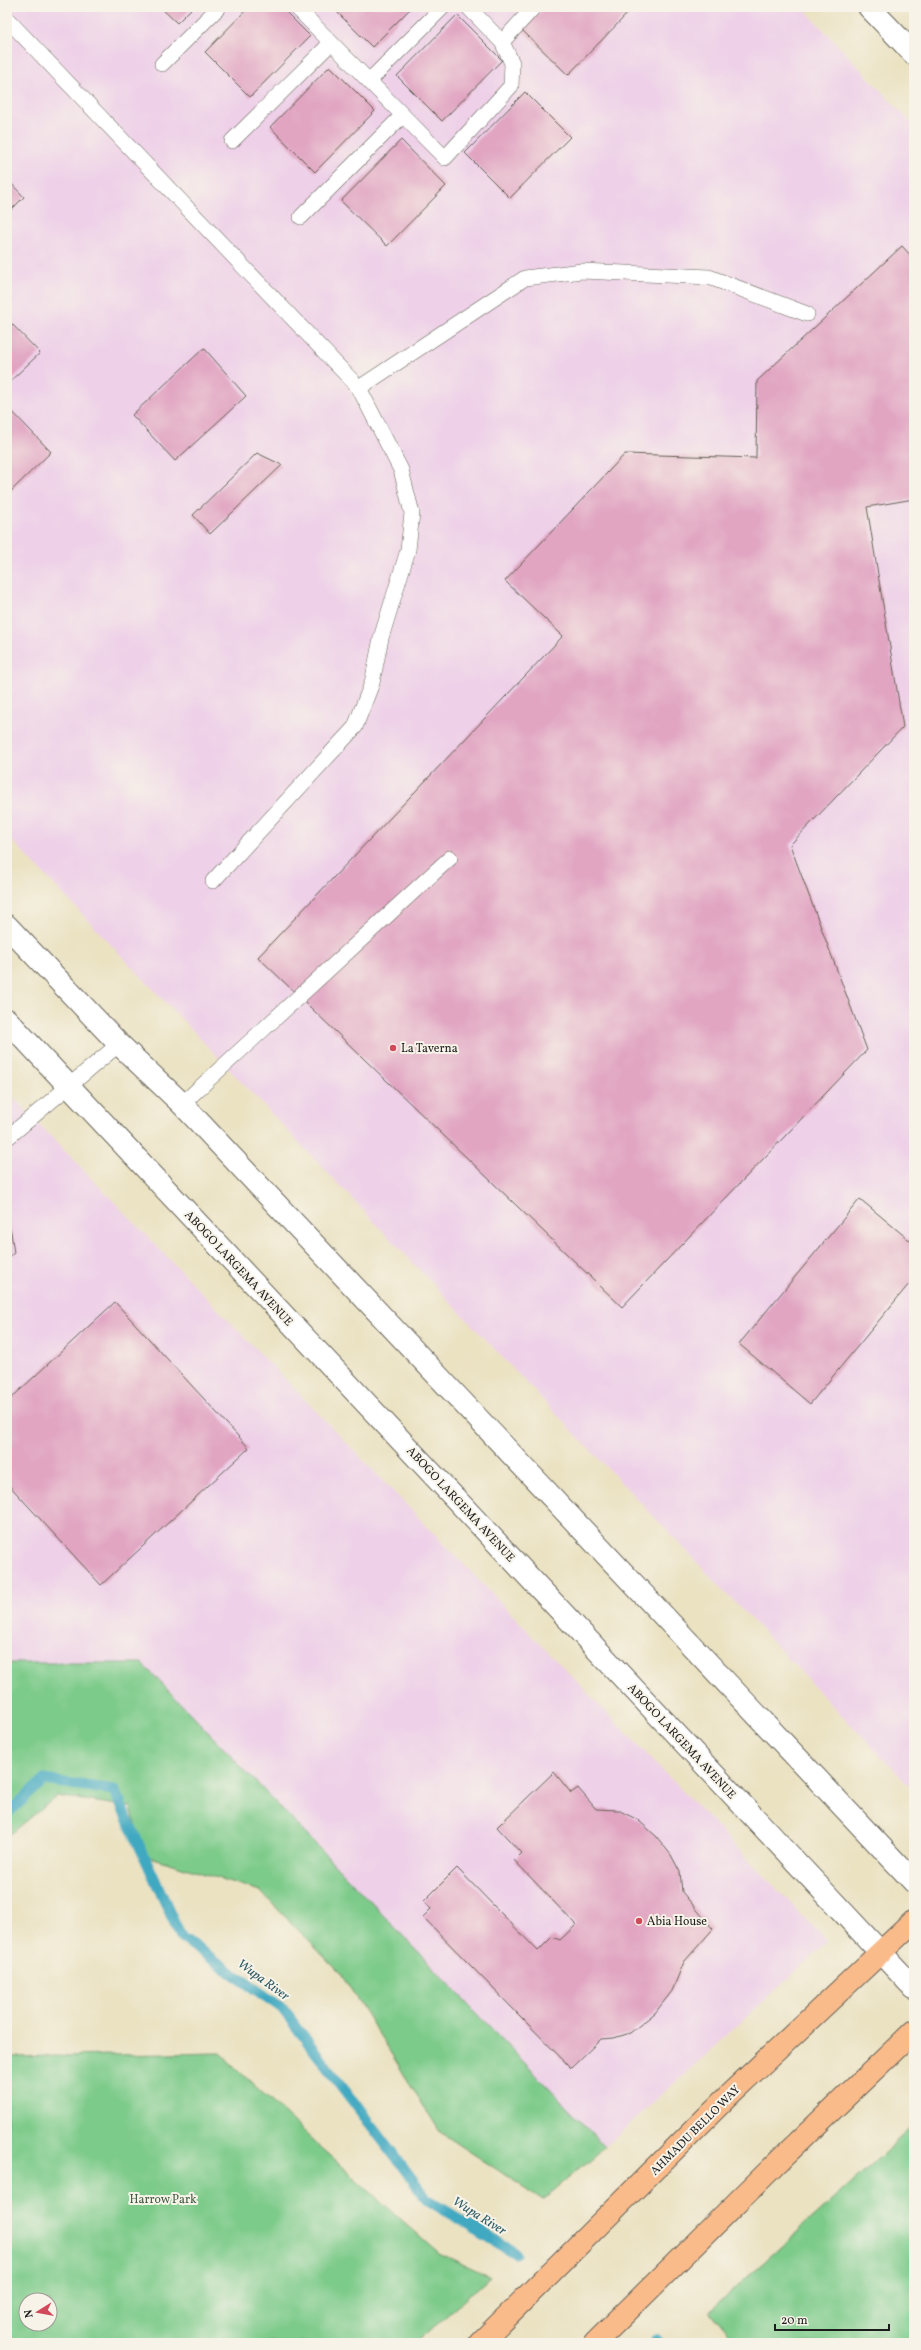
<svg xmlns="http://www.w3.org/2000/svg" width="921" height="2350" font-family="Vollkorn,serif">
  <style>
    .built { fill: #eed0e8 }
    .green { fill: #7dcb8a; stroke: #4c7453; fill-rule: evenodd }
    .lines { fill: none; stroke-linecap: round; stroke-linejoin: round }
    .stream { stroke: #41a9c1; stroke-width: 11 }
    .building { fill: #e1a5c2 }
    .service-casing { stroke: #646156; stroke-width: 16 }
    .minor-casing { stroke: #646156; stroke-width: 24 }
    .tertiary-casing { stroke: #646156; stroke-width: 24 }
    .primary-casing { stroke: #646156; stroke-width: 24 }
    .service { stroke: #fff; stroke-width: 15 }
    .minor { stroke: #fff; stroke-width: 22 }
    .tertiary { stroke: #fff; stroke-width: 22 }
    .primary { stroke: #fabb8b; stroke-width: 22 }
    .poi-dot { fill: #d1495b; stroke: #f7f3e8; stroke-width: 1.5 }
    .labels { text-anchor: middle; stroke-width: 4; stroke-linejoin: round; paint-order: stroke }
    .poi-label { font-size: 12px; fill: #1c1c1c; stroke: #f7f3e8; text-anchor: start }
    .street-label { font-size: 12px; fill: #1c1c1c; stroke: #f7f3e8 }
    .park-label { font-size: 12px; fill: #3e5942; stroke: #f7f3e8 }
    .water-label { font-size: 13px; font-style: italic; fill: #2d5b66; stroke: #f7f3e8 }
  </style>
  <rect width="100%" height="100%" fill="#f7f3e8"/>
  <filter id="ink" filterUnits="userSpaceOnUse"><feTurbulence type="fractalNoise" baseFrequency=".025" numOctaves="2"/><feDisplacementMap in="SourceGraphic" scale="8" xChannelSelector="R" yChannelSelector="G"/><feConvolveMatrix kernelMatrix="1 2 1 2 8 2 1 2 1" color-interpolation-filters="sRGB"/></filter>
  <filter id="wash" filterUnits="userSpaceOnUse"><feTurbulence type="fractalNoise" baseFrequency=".012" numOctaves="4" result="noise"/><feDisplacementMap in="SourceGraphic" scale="16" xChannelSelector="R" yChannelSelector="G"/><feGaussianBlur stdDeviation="0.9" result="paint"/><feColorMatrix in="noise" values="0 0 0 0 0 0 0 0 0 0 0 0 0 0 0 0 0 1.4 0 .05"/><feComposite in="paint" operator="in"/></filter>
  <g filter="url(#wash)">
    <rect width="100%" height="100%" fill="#ebe2c2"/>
    <path class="built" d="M 7,7 L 802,7 L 914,126 L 914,1791 L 7,835 Z
      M 7,1091 L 828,1942 L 605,2147 L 142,1663 L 7,1663 Z"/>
    <path class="green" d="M 7,1663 L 142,1663 L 605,2147 L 543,2200 L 440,2132 L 342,1975 L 260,1891 L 143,1855 L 131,1807 L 57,1796 L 7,1837 Z
      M 220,2053 L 323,2150 L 439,2253 L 490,2277 L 416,2343 L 7,2343 L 7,2057 ZM 26,2300 L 50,2300 L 50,2324 L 26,2324 Z
      M 914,2126 L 914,2343 L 737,2343 L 710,2311 Z"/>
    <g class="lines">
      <path class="stream" d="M 7,1814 L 44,1780 L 114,1790 L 181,1937 L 282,2008 L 428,2200 L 515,2253
        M 656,2339 L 659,2343"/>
    </g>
    <g id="blocks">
      <path class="building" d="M 160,7 L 193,7 L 177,23 Z
        M 249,7 L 281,7 L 310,36 L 250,97 L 205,52 Z
        M 332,7 L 412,7 L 372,47 Z
        M 545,7 L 621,7 L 627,14 L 568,75 L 522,30 Z
        M 457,15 L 502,60 L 442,121 L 397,76 Z
        M 330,66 L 375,111 L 315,172 L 270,127 Z
        M 525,92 L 570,137 L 510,198 L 465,153 Z
        M 401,140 L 446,186 L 387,246 L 341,201 Z
        M 7,179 L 24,197 L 7,214 Z
        M 902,246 L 914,259 L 914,499 L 867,507 L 903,727 L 790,845 L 867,1050 L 622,1307 L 258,957 L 563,636 L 505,581 L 625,454 L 756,458 L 757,381 Z
        M 7,319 L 40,353 L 7,384 Z
        M 204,348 L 246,396 L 175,461 L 132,415 Z
        M 7,406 L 51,452 L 7,495 Z
        M 257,453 L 282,465 L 210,534 L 193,515 Z
        M 860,1199 L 914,1244 L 914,1278 L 810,1404 L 739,1344 Z
        M 7,1224 L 11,1232 L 14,1253 L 7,1259 Z
        M 115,1302 L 249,1448 L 101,1585 L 7,1483 L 7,1402 Z
        M 554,1772 L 571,1793 L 578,1788 L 596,1809 L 618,1810 L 638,1820 L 656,1836 L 671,1855 L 680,1872 L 682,1892 L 713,1929 L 684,1962 L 672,1991 L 655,2013 L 630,2033 L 614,2038 L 601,2039 L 571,2068 L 423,1917 L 431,1909 L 424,1901 L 457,1868 L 538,1951 L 552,1937 L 560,1940 L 576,1925 L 514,1860 L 521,1853 L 497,1827 Z"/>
    </g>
  </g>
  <g filter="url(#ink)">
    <use href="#blocks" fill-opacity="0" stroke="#646156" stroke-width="1"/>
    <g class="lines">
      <defs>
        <path id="service" d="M 296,7 L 445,158 L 511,86 L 512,63 L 502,42 L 468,7
          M 7,19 L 359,388 L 401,470 L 412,513 L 408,550 L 381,638 L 372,683 L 355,727 L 213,881
          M 502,42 L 534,7
          M 162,64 L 219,7
          M 369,81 L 443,7
          M 232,141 L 331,43
          M 301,217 L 402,116
          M 359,388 L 525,278 L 582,271 L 709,277 L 807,314
          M 182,1104 L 450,858
          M 7,1138 L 119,1044"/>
        <path id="minor" d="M 7,926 L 119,1044 L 182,1104 L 914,1882
          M 7,1020 L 914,1988"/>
        <path id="tertiary" d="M 869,7 L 914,54"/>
        <path id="primary" d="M 480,2343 L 730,2094 L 914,1921
          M 595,2343 L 786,2154 L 914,2031"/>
      </defs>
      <use href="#service" class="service-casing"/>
      <use href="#minor" class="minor-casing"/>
      <use href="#tertiary" class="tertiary-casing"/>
      <use href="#primary" class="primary-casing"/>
      <use href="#service" class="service"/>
      <use href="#minor" class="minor"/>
      <use href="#tertiary" class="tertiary"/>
      <use href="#primary" class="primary"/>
    </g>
  </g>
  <g class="poi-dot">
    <circle cx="393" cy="1048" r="4"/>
    <circle cx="639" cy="1921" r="4"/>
  </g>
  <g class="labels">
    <g class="poi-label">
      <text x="401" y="1052">La Taverna</text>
      <text x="647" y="1925">Abia House</text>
    </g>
    <g class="street-label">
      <text transform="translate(239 1268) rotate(47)" y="4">ABOGO LARGEMA AVENUE</text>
      <text transform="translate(461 1504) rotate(47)" y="4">ABOGO LARGEMA AVENUE</text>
      <text transform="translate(682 1741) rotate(47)" y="4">ABOGO LARGEMA AVENUE</text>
      <text transform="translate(695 2130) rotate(-45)" y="4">AHMADU BELLO WAY</text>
    </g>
    <g class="park-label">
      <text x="163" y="2203">Harrow Park</text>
    </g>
    <g class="water-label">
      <text transform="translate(264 1979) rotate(36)" y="5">Wupa River</text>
      <text transform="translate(480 2215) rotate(32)" y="5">Wupa River</text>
    </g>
  </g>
  <rect width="921" height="2350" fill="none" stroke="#f7f3e8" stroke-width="24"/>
  <g transform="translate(38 2312) rotate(259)"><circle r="19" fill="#f7f3e8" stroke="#9f9d96"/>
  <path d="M0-3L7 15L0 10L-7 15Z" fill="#d1495b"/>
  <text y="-6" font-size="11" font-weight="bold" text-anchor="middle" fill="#1c1c1c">N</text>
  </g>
  <path d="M775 2324v6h114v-6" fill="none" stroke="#1c1c1c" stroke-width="2"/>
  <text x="781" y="2324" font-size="12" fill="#1c1c1c" stroke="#f7f3e8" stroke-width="3" paint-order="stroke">20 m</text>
</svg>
